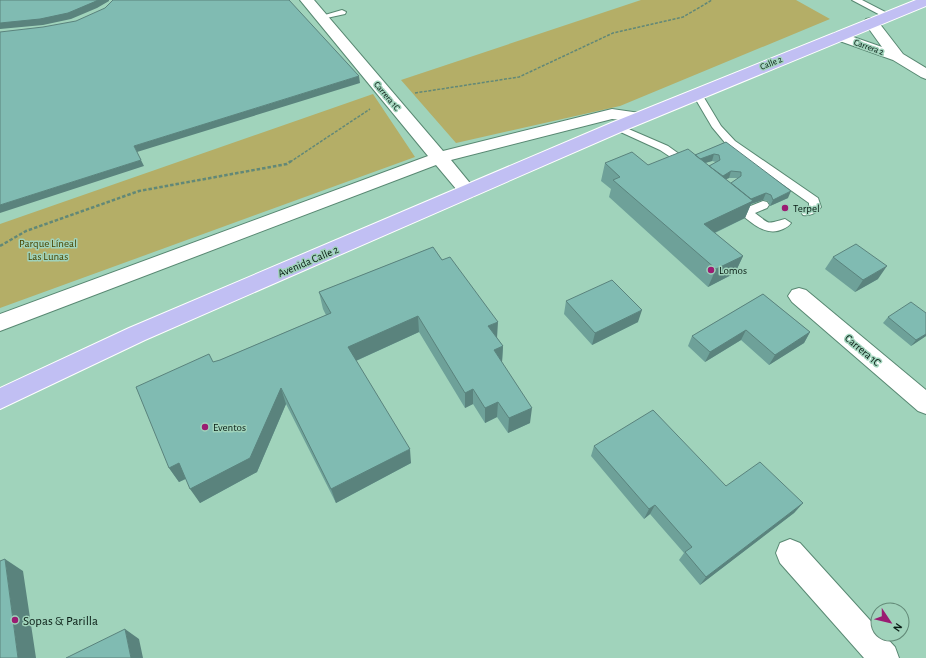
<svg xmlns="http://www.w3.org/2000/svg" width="926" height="658" font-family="'Alegreya Sans',sans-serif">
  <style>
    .green { fill: #b4ae67 }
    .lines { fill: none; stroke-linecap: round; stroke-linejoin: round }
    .service-casing { stroke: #588872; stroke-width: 2 }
    .minor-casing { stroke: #588872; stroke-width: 2 }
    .primary-casing { stroke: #fff; stroke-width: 2 }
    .path-far1 { stroke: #628877; stroke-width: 1.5; stroke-dasharray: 3 1.5; stroke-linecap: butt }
    .path { stroke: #628877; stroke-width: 2.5; stroke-dasharray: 3.5 2; stroke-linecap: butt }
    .service { fill: #fff; fill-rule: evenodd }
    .minor { fill: #fff; fill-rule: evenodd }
    .primary { fill: #c1bff3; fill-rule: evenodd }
    .wall { fill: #6ea199; fill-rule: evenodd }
    .shaded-wall { fill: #5a837d }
    .building { fill: #80bbb2; stroke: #5a837d }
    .poi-dot { fill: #9a1c72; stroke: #a0d3bb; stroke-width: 1.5 }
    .labels { text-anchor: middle; stroke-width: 3; stroke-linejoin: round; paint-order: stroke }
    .far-street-label { font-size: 9px; fill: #081c14; stroke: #a0d3bb }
    .poi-label { font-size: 11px; fill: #081c14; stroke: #a0d3bb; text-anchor: start }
    .park-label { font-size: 11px; fill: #494401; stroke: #a0d3bb }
    .street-label { font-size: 11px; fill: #081c14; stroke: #a0d3bb }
    .near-poi-label { font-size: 13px; fill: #081c14; stroke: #a0d3bb; text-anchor: start }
  </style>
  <rect width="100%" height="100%" fill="#a0d3bb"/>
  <path class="green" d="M 641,0 L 796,0 L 830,19 L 620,106 L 456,143 L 401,80 Z
    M 373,94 L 415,157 L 0,308 L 0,224 Z"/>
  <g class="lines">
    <defs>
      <path id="service" d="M 852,0 L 862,0 L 893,16 L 886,18 Z
        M 342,10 L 346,12 L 345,14 L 322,19 L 318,17 Z
        M 697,90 L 700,91 L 721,126 L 735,141 L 818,198 L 821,207 C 817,213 810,216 803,215 L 801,212 L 809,206 L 809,203 L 727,145 L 712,127 L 692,93 Z
        M 617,124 L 668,146 L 693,164 L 688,167 L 684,166 L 660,150 L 614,129 L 612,127 Z
        M 734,198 L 748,207 L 763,201 L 767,202 L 769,205 L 767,208 L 755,213 C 771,225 766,224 785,219 L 791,223 C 789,226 787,227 783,229 C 763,239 745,216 730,205 L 728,202 Z"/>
      <path id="minor" d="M 300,0 L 314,0 L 443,151 L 612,109 L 647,114 L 649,117 L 647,120 L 641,122 L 612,119 L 451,160 L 474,188 L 477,192 L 474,196 L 468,198 L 462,196 L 436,165 L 0,331 L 0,314 L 428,156 Z
        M 871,18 L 876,19 L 903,54 L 926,68 L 926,79 L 921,77 L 893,60 L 834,39 L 832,36 L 834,33 L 839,32 L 882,47 L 864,22 L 866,19 Z
        M 799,288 L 806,290 L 926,390 L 926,414 L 918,411 L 792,302 L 788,296 L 792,290 Z
        M 790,539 L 800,543 L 878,629 L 878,634 L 883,634 L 895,647 L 899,658 L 864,658 L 780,563 L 776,553 L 780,543 Z"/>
      <path id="primary" d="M 916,0 L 926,0 L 926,6 L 623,131 L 145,340 L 0,409 L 0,388 L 129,328 L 611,123 Z"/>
    </defs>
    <use href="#service" class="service-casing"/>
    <use href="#minor" class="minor-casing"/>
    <use href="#primary" class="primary-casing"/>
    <path class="path-far1" d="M 415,93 L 519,77 L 613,33 L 683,17 L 712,0
      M 290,162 L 370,109"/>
    <path class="path" d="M 0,246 L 26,231 L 139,191 L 287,164 L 291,161"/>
    <use href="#service" class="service"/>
    <use href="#minor" class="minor"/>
    <use href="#primary" class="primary"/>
  </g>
  <path class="wall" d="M 726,142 L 788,198 L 770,206 L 768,201 L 763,200 L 751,204 L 745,218 L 715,233 L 743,256 L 735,273 L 708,287 L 609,197 L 611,189 L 601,181 L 605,163 L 648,165 L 695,155 ZM 712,161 L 716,162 L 709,166 L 705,163 ZM 729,178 L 738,178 L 731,183 L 726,179 Z
    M 433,247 L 503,346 L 502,362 L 530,423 L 508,433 L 497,417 L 485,423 L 473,404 L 465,408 L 419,332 L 356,361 L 411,463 L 336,503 L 286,404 L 257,472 L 200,503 L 186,479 L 179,482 L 169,468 L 220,360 L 326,315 L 323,309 L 319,292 Z
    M 833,257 L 878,279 L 855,292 L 825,269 Z
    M 763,294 L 810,332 L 804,343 L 769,365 L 741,340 L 705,362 L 688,346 L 692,336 Z
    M 566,301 L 638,322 L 592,345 L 564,314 Z
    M 926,313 L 926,336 L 911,346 L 883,323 L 888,317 Z
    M 594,446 L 726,486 L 803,503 L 794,513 L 700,585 L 679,560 L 684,553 L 650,514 L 644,519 L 591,456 Z"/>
  <path class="shaded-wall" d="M 98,0 L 109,0 L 109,1 L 97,8 L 71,19 L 43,25 L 0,29 L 0,23 Z
    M 359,76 L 360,83 L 137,152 L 134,146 Z
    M 714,154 L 712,161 L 698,165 L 700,159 Z
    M 141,160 L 144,166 L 0,213 L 0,205 Z
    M 731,171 L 729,178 L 720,182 L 723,176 Z
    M 791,191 L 788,198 L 770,206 L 773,200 Z
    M 766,193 L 763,200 L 751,204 L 745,218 L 697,241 L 704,224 L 751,199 Z
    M 743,256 L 735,273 L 708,287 L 716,269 Z
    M 887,266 L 878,279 L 855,292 L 863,280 Z
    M 642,310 L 638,322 L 592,345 L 595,333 Z
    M 418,316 L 419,332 L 351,363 L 348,347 Z
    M 498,322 L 497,338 L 488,326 Z
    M 746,330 L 741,340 L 705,362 L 710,352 Z
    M 810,332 L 804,343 L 769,365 L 775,355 Z
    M 926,334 L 926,336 L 911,346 L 916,340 Z
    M 503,346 L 502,362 L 494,350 Z
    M 281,388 L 286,404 L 257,472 L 200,503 L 190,489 Z
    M 473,389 L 473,404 L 465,408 L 465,393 Z
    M 498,402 L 497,417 L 485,423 L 485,408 Z
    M 532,408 L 530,423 L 508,433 L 509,418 Z
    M 410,449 L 411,463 L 336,503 L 331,489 Z
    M 179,463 L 189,477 L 179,482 L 169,468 Z
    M 803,503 L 794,513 L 700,585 L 706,577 Z
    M 655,505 L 650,514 L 644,519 L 649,509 Z
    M 5,559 L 23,571 L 36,658 L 18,658 Z
    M 125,629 L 139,639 L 143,658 L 131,658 Z"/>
  <path class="building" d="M 0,0 L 98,0 L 94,2 L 68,13 L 40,19 L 0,23 Z
    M 113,0 L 289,0 L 359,76 L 134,146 L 141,160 L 0,205 L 0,32 L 43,27 L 76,21 L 105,8 Z
    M 726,142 L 791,191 L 773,200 L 771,195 L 766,193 L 751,199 L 731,183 L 741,176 L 741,172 L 731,171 L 723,176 L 709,166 L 720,160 L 719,155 L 714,154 L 700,159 L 695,155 Z
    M 688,149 L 753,201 L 704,224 L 743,256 L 716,269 L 613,180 L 620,177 L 605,163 L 632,152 L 648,165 Z
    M 856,244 L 887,266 L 863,280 L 833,257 Z
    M 433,247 L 442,260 L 450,257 L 498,322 L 488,326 L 503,346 L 494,350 L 532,408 L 509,418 L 498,402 L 485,408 L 473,389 L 465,393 L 418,316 L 348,347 L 410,449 L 331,489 L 281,388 L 250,458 L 190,489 L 179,463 L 169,468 L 136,387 L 209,354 L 213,362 L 220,360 L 331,313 L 319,292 Z
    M 612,280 L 642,310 L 595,333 L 566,301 Z
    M 763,294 L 810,332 L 775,355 L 746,330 L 710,352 L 692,336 Z
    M 911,302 L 926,313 L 926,334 L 916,340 L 888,317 Z
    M 653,410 L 726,486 L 760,462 L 803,503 L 706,577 L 685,552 L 692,547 L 655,505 L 649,509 L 594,446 Z
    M 5,559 L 18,658 L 0,658 L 0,561 Z
    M 125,629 L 131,658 L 66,658 Z"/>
  <g class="poi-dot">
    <circle cx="785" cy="208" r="4"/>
    <circle cx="711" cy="270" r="4"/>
    <circle cx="205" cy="427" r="4"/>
    <circle cx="15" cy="620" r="4"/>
  </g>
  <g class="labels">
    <g class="far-street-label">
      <text transform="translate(869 47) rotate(20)" y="3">Carrera 2</text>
      <text transform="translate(771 63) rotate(-22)" y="3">Calle 2</text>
      <text transform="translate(387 96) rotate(50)" y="3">Carrera 1C</text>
    </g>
    <g class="poi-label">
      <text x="793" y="212">Terpel</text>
      <text x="719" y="274">Lomos</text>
      <text x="213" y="431">Eventos</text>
    </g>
    <g class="park-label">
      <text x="48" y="247">Parque Líneal<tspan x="48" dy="13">Las Lunas</tspan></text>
    </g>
    <g class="street-label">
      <text transform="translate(308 261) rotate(-23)" y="4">Avenida Calle 2</text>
      <text transform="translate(863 350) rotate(40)" y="4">Carrera 1C</text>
    </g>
    <g class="near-poi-label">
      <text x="23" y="625">Sopas &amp; Parilla</text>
    </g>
  </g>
  <g transform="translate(890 622) rotate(125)"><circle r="19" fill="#a0d3bb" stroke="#638a78"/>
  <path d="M0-3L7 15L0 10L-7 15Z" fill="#9a1c72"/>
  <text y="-6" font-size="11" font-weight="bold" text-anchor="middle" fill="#081c14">N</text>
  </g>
</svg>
